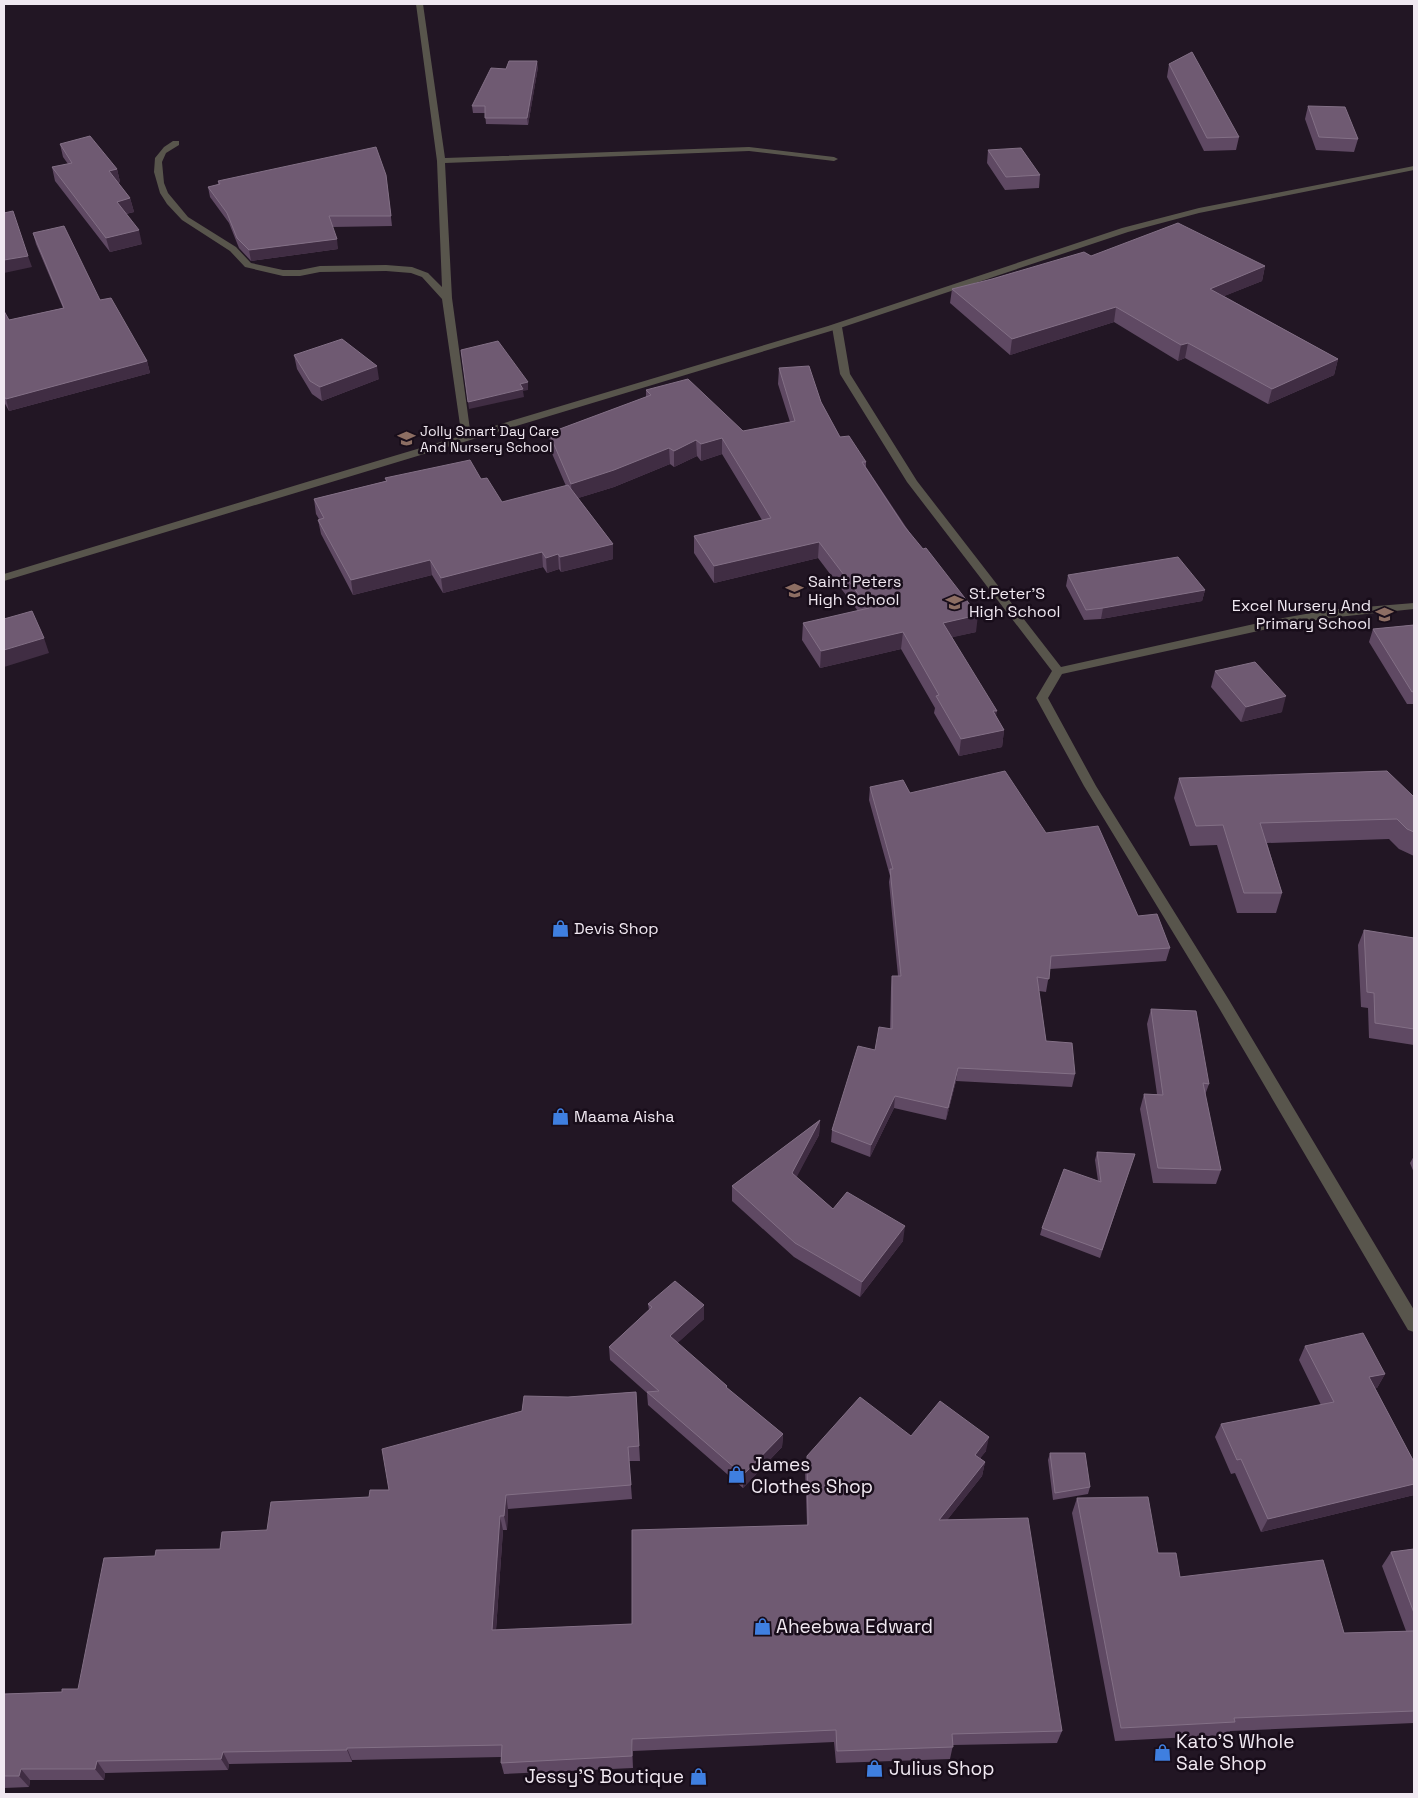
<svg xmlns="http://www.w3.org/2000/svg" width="1418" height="1798" font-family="'Space Grotesk',sans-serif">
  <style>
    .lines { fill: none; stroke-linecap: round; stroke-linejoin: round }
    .minor { fill: #58554c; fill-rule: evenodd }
    .tertiary { fill: #58554c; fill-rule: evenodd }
    .wall { fill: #5f4963 }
    .shaded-wall { fill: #402d43 }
    .building { fill: #6f5a72; stroke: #837086 }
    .labels { text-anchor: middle; stroke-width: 5; stroke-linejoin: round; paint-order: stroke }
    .far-poi-label { font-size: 14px; fill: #f0e8f1; stroke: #180d1a; text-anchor: start }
    .poi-label { font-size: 16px; fill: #f0e8f1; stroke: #180d1a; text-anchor: start }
    .near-poi-label { font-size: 19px; fill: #f0e8f1; stroke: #180d1a; text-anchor: start }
  </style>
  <rect width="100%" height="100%" fill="#221624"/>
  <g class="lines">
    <path class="minor" d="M 416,4 L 423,4 L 445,158 L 749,147 L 834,157 L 838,159 L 834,161 L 749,151 L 445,163 L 452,298 L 471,437 L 466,440 L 462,439 L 442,299 L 422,277 L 411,273 L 386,271 L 320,272 L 300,276 L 283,276 L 245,267 L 230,251 L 182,220 L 167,204 L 160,193 L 154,172 L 155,158 L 164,147 L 173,141 L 179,141 L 179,145 L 166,153 L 162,162 L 164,183 L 168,193 L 188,217 L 236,247 L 251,263 L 283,270 L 300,270 L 320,266 L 386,265 L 412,267 L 428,273 L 442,287 L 437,161 Z
      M 837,324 L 842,327 L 850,374 L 917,481 L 1061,667 L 1272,620 L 1328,610 L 1414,603 L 1414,609 L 1328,618 L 1272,628 L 1062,674 L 1048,698 L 1096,786 L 1229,1000 L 1414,1310 L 1414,1332 L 1408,1330 L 1219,1008 L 1084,786 L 1036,698 L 1052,671 L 907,482 L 840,374 L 832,327 Z"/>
    <path class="tertiary" d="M 1414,166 L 1414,170 L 1199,213 L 1128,232 L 834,330 L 4,581 L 4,574 L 310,481 L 828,326 L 1122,228 L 1199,208 Z"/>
  </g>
  <path class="wall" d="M 1169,64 L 1239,137 L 1236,150 L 1204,151 L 1167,77 Z
    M 538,67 L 528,125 L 486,124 L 485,113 L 473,113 L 472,106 L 506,69 Z
    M 1308,106 L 1358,139 L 1354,152 L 1316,150 L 1305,119 Z
    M 60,144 L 117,169 L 120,182 L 118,183 L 130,198 L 134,212 L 126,214 L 142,244 L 110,252 L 55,181 L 52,167 L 68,164 L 63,157 Z
    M 988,150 L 1040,175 L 1039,188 L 1005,190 L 987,163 Z
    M 386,175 L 392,226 L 332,227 L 338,249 L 251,261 L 239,248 L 229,223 L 210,197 L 208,187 L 218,185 L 218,181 Z
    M 33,233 L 100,300 L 147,361 L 150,373 L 9,411 L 4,402 L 4,311 L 9,320 L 63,308 L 36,244 Z
    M 1091,256 L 1265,266 L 1262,281 L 1224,296 L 1338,359 L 1334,375 L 1268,404 L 1185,358 L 1178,361 L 1114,322 L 1010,355 L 950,303 L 952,289 Z
    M 294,355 L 379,379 L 322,401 L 312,394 L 297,369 Z
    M 779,368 L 821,402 L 840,437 L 866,462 L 866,467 L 976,632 L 952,637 L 996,716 L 1004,730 L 1002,747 L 959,756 L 934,713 L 935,708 L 901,649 L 820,668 L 802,640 L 803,623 L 858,611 L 818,558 L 714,583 L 694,553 L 694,536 L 762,520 L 722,454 L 701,461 L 697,456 L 674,467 L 670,464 L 614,487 L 578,498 L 613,544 L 613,559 L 561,572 L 559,569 L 547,573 L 543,567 L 443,593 L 432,575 L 353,595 L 321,534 L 318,520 L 319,519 L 316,514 L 314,499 L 386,481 L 385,478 L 481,479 L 502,502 L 566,486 L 550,449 L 549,433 L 646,397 L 646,390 L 743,431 L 790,422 L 778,384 Z
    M 1068,575 L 1205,590 L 1202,601 L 1101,619 L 1084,620 L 1066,586 Z
    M 1414,625 L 1414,704 L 1407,704 L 1369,642 L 1373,629 Z
    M 1215,671 L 1282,712 L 1241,722 L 1211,687 Z
    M 1179,778 L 1414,797 L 1414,856 L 1399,849 L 1389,839 L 1267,843 L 1282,893 L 1276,913 L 1237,913 L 1217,845 L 1190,846 L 1174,798 Z
    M 870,787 L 910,793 L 1046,833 L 1138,916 L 1170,948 L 1166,961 L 1050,969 L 1046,992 L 1039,991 L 1046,1041 L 1075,1074 L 1072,1087 L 956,1081 L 946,1120 L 894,1108 L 870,1157 L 831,1142 L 832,1130 L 875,1050 L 890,1029 L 891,988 L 892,976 L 898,976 L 889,882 L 890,876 L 869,800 Z
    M 1364,930 L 1414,938 L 1414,1045 L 1369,1038 L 1368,1008 L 1361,1007 L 1358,945 Z
    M 1151,1009 L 1209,1084 L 1205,1095 L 1221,1170 L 1216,1184 L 1153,1183 L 1140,1109 L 1144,1094 L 1157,1094 L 1147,1024 Z
    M 820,1120 L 819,1135 L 796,1177 L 833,1209 L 903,1241 L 860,1297 L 794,1257 L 732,1201 L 732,1186 Z
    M 1097,1152 L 1135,1154 L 1100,1258 L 1040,1235 L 1042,1228 L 1098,1181 L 1095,1160 Z
    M 1414,1156 L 1414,1173 L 1410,1163 Z
    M 648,1304 L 704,1319 L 677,1343 L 727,1386 L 727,1388 L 783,1434 L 782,1447 L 743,1488 L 648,1405 L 647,1393 L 610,1360 L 609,1347 L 649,1310 Z
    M 1305,1346 L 1385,1374 L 1377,1388 L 1375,1388 L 1414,1462 L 1414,1495 L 1261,1532 L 1235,1473 L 1231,1474 L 1215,1437 L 1221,1424 L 1321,1405 L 1299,1360 Z
    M 636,1392 L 640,1461 L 629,1461 L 632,1499 L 508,1509 L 507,1530 L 503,1530 L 496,1630 L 632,1624 L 807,1525 L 805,1470 L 807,1456 L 911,1436 L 986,1451 L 980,1458 L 985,1462 L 982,1476 L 947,1520 L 1062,1731 L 1057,1743 L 953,1745 L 950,1759 L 836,1763 L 834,1742 L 633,1751 L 633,1768 L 504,1774 L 501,1763 L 501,1757 L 352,1760 L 352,1762 L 229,1764 L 228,1770 L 105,1773 L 104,1780 L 30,1780 L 29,1787 L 4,1788 L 4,1694 L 62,1692 L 78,1689 L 155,1556 L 220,1549 L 267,1530 L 369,1497 L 389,1490 L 522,1411 L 568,1397 Z
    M 1050,1453 L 1090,1487 L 1088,1494 L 1053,1500 L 1048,1460 Z
    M 1077,1498 L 1158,1553 L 1180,1577 L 1344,1633 L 1406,1631 L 1382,1566 L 1391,1552 L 1414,1549 L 1413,1548 L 1414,1547 L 1414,1723 L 1230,1731 L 1228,1735 L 1115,1741 L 1072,1513 Z"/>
  <path class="shaded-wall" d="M 537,61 L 538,67 L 528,125 L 527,118 Z
    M 117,169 L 120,182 L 112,184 L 109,171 Z
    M 130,198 L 134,212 L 120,215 L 117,202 Z
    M 139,230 L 142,244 L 110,252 L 106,238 Z
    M 337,239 L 338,249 L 251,261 L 249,250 Z
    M 28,256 L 32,267 L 4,273 L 4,260 Z
    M 1265,266 L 1262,281 L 1207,303 L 1210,289 Z
    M 1116,307 L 1114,322 L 1010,355 L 1012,339 Z
    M 1188,343 L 1185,358 L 1178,361 L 1181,345 Z
    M 1338,359 L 1334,375 L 1268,404 L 1272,389 Z
    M 147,361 L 150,373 L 9,411 L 6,399 Z
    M 377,366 L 379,379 L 322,401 L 320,387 Z
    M 528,382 L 528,390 L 523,391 L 524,397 L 469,409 L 468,402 L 520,384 Z
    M 722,438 L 722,454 L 701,461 L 701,444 Z
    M 696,440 L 697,456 L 674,467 L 674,451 Z
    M 669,448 L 670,464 L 614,487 L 572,500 L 571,484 Z
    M 819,542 L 818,558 L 714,583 L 714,566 Z
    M 613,544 L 613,559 L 561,572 L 560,557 Z
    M 542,552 L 543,567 L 443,593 L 441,578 Z
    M 558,554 L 559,569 L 547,573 L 546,558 Z
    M 430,560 L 432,575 L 353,595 L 351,580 Z
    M 1205,590 L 1202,601 L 1101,619 L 1103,608 Z
    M 978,615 L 976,632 L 941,640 L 943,623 Z
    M 903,632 L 901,649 L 820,668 L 821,651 Z
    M 44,638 L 49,653 L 4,667 L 4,650 Z
    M 1286,696 L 1282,712 L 1241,722 L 1246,707 Z
    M 993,711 L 997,711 L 994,727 Z
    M 1004,730 L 1002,747 L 959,756 L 961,739 Z
    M 958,1068 L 956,1081 L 946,1120 L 948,1108 Z
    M 895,1096 L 894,1108 L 870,1157 L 871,1145 Z
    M 820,1120 L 819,1135 L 791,1188 L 792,1173 Z
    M 905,1226 L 903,1241 L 860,1297 L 862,1282 Z
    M 704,1305 L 704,1319 L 670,1350 L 670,1336 Z
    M 1385,1374 L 1377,1388 L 1361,1391 L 1369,1377 Z
    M 783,1434 L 782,1447 L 743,1488 L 743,1475 Z
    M 989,1437 L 986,1451 L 972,1469 L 975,1455 Z
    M 985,1462 L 982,1476 L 936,1534 L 939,1520 Z
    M 1414,1484 L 1414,1495 L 1261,1532 L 1268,1519 Z
    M 506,1495 L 508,1509 L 507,1530 L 504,1516 Z
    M 500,1516 L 503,1530 L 495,1643 L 492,1630 Z
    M 632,1739 L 633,1751 L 633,1768 L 632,1756 Z
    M 347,1748 L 352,1760 L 352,1762 L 347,1750 Z
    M 223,1752 L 229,1764 L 228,1770 L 221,1759 Z
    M 97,1761 L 105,1773 L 104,1780 L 95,1769 Z
    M 21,1769 L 30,1780 L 29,1787 L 19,1776 Z"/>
  <path class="building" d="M 1192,52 L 1239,137 L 1207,138 L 1169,64 Z
    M 509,61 L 537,61 L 527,118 L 485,118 L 485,106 L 472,106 L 491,68 L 506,69 Z
    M 1308,106 L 1345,107 L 1358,139 L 1319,137 Z
    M 90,136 L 117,169 L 109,171 L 130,198 L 117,202 L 139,230 L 106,238 L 52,167 L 72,163 L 60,144 Z
    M 376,147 L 386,175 L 391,216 L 329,216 L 337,239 L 249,250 L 237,238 L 227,213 L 208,187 L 220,184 L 218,181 Z
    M 1021,148 L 1040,175 L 1006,177 L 988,150 Z
    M 13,211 L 28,256 L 4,260 L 4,213 Z
    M 1178,223 L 1265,266 L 1210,289 L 1338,359 L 1272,389 L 1188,343 L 1181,345 L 1116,307 L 1012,339 L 952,289 L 992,279 L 1084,252 L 1091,256 Z
    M 64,226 L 100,300 L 111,298 L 147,361 L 6,399 L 4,396 L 4,311 L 9,320 L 64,308 L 33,233 Z
    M 342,339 L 377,366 L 320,387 L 310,381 L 294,355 Z
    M 498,341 L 528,382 L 520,384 L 523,389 L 468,402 L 461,350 Z
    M 809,366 L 821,402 L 840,437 L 849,436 L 866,462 L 862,462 L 904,526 L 923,549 L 926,548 L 978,615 L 943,623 L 997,711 L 993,711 L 1004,730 L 961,739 L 936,696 L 939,695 L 903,632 L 821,651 L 803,623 L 869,608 L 819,542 L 714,566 L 694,536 L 771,518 L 722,438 L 701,444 L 696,440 L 674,451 L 669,448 L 614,470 L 571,484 L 549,433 L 651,395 L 646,390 L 688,379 L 743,431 L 795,421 L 779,368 Z
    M 470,460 L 481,479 L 487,478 L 502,502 L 568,485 L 613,544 L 560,557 L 558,554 L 546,558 L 542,552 L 441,578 L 430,560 L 351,580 L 318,520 L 324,518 L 314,499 L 387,481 L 385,478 Z
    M 1178,557 L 1205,590 L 1103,608 L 1086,610 L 1068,575 Z
    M 32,611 L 44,638 L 4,650 L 4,619 Z
    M 1414,625 L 1414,691 L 1412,692 L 1373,629 Z
    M 1255,662 L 1286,696 L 1246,707 L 1215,671 Z
    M 1005,771 L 1046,833 L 1098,826 L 1138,916 L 1157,914 L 1170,948 L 1051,956 L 1049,979 L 1037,977 L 1046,1041 L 1072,1043 L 1075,1074 L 958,1068 L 948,1108 L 895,1096 L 871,1145 L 832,1130 L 858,1046 L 875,1050 L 879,1027 L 892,1029 L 892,976 L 901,976 L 890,869 L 893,869 L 870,787 L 903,780 L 910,793 Z
    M 1387,771 L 1414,797 L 1414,832 L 1407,829 L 1397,819 L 1260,823 L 1282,893 L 1244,893 L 1223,825 L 1196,826 L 1179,778 Z
    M 1364,930 L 1414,938 L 1414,1029 L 1375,1023 L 1374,993 L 1367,992 Z
    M 1151,1009 L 1196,1011 L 1209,1084 L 1203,1083 L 1221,1170 L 1158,1168 L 1144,1094 L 1163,1095 Z
    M 820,1120 L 792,1173 L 833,1209 L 847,1192 L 905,1226 L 862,1282 L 795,1243 L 732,1186 Z
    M 1097,1152 L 1135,1154 L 1102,1250 L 1042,1228 L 1064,1169 L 1101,1182 Z
    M 675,1281 L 704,1305 L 670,1336 L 727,1386 L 726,1387 L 783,1434 L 743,1475 L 647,1392 L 659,1391 L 609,1347 L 652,1307 L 648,1304 Z
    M 1363,1333 L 1385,1374 L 1369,1377 L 1414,1462 L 1414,1484 L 1268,1519 L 1241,1459 L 1237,1460 L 1221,1424 L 1334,1402 L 1305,1346 Z
    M 636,1392 L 639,1446 L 628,1447 L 631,1485 L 506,1495 L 504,1516 L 500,1516 L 492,1630 L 632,1624 L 632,1530 L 808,1525 L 807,1456 L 860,1397 L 911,1436 L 940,1401 L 989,1437 L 975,1455 L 985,1462 L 939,1520 L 1028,1518 L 1062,1731 L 952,1734 L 953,1747 L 837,1751 L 836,1730 L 632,1739 L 632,1756 L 501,1763 L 502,1745 L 347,1748 L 347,1750 L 223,1752 L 221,1759 L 97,1761 L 95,1769 L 21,1769 L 19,1776 L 4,1776 L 4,1694 L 62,1692 L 62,1689 L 78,1689 L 104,1558 L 155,1556 L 156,1550 L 220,1549 L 222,1532 L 267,1530 L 271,1502 L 369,1497 L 370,1490 L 389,1490 L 382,1449 L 522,1411 L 524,1396 L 568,1397 Z
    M 1050,1453 L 1085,1453 L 1090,1487 L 1055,1493 Z
    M 1148,1497 L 1158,1553 L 1176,1553 L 1180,1577 L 1323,1560 L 1344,1633 L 1414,1631 L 1414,1711 L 1234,1718 L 1235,1722 L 1121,1728 L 1077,1498 Z
    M 1414,1549 L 1414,1613 L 1391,1552 Z"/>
  <defs>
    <symbol id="school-bare" viewBox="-9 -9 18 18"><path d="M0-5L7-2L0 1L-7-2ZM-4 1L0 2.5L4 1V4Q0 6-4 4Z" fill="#8d6e63" stroke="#180d1a" stroke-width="2.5" paint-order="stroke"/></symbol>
    <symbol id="shop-bare" viewBox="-9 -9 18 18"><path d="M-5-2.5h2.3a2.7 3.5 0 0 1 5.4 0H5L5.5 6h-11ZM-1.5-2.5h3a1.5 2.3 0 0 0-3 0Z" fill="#3f7fe0" stroke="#180d1a" stroke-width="2.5" paint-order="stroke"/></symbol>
  </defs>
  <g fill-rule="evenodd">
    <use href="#school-bare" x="394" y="426" width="25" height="25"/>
    <use href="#school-bare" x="782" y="578" width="25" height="25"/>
    <use href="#school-bare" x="942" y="590" width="25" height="25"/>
    <use href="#school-bare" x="1372" y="602" width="25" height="25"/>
    <use href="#shop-bare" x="548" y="916" width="25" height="25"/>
    <use href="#shop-bare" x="548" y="1104" width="25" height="25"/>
    <use href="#shop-bare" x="724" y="1462" width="25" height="25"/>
    <use href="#shop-bare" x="750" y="1614" width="25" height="25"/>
    <use href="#shop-bare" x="1150" y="1740" width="25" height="25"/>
    <use href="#shop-bare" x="862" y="1756" width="25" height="25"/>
    <use href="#shop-bare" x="686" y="1764" width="25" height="25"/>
  </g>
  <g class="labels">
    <g class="far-poi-label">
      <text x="420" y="436">Jolly Smart Day Care<tspan x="420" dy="16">And Nursery School</tspan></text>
    </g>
    <g class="poi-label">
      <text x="808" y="587">Saint Peters<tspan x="808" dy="18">High School</tspan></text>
      <text x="969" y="599">St.Peter'S<tspan x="969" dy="18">High School</tspan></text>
      <text x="1371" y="611" text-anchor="end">Excel Nursery And<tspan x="1371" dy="18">Primary School</tspan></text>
      <text x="574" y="934">Devis Shop</text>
      <text x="574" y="1122">Maama Aisha</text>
    </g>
    <g class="near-poi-label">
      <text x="751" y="1471">James<tspan x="751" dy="22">Clothes Shop</tspan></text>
      <text x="776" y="1633">Aheebwa Edward</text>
      <text x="1176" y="1748">Kato'S Whole<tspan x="1176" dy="22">Sale Shop</tspan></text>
      <text x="889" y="1775">Julius Shop</text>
      <text x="684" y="1783" text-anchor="end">Jessy'S Boutique</text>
    </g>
  </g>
  <rect width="1418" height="1798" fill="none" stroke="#f0e8f1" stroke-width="10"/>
</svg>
